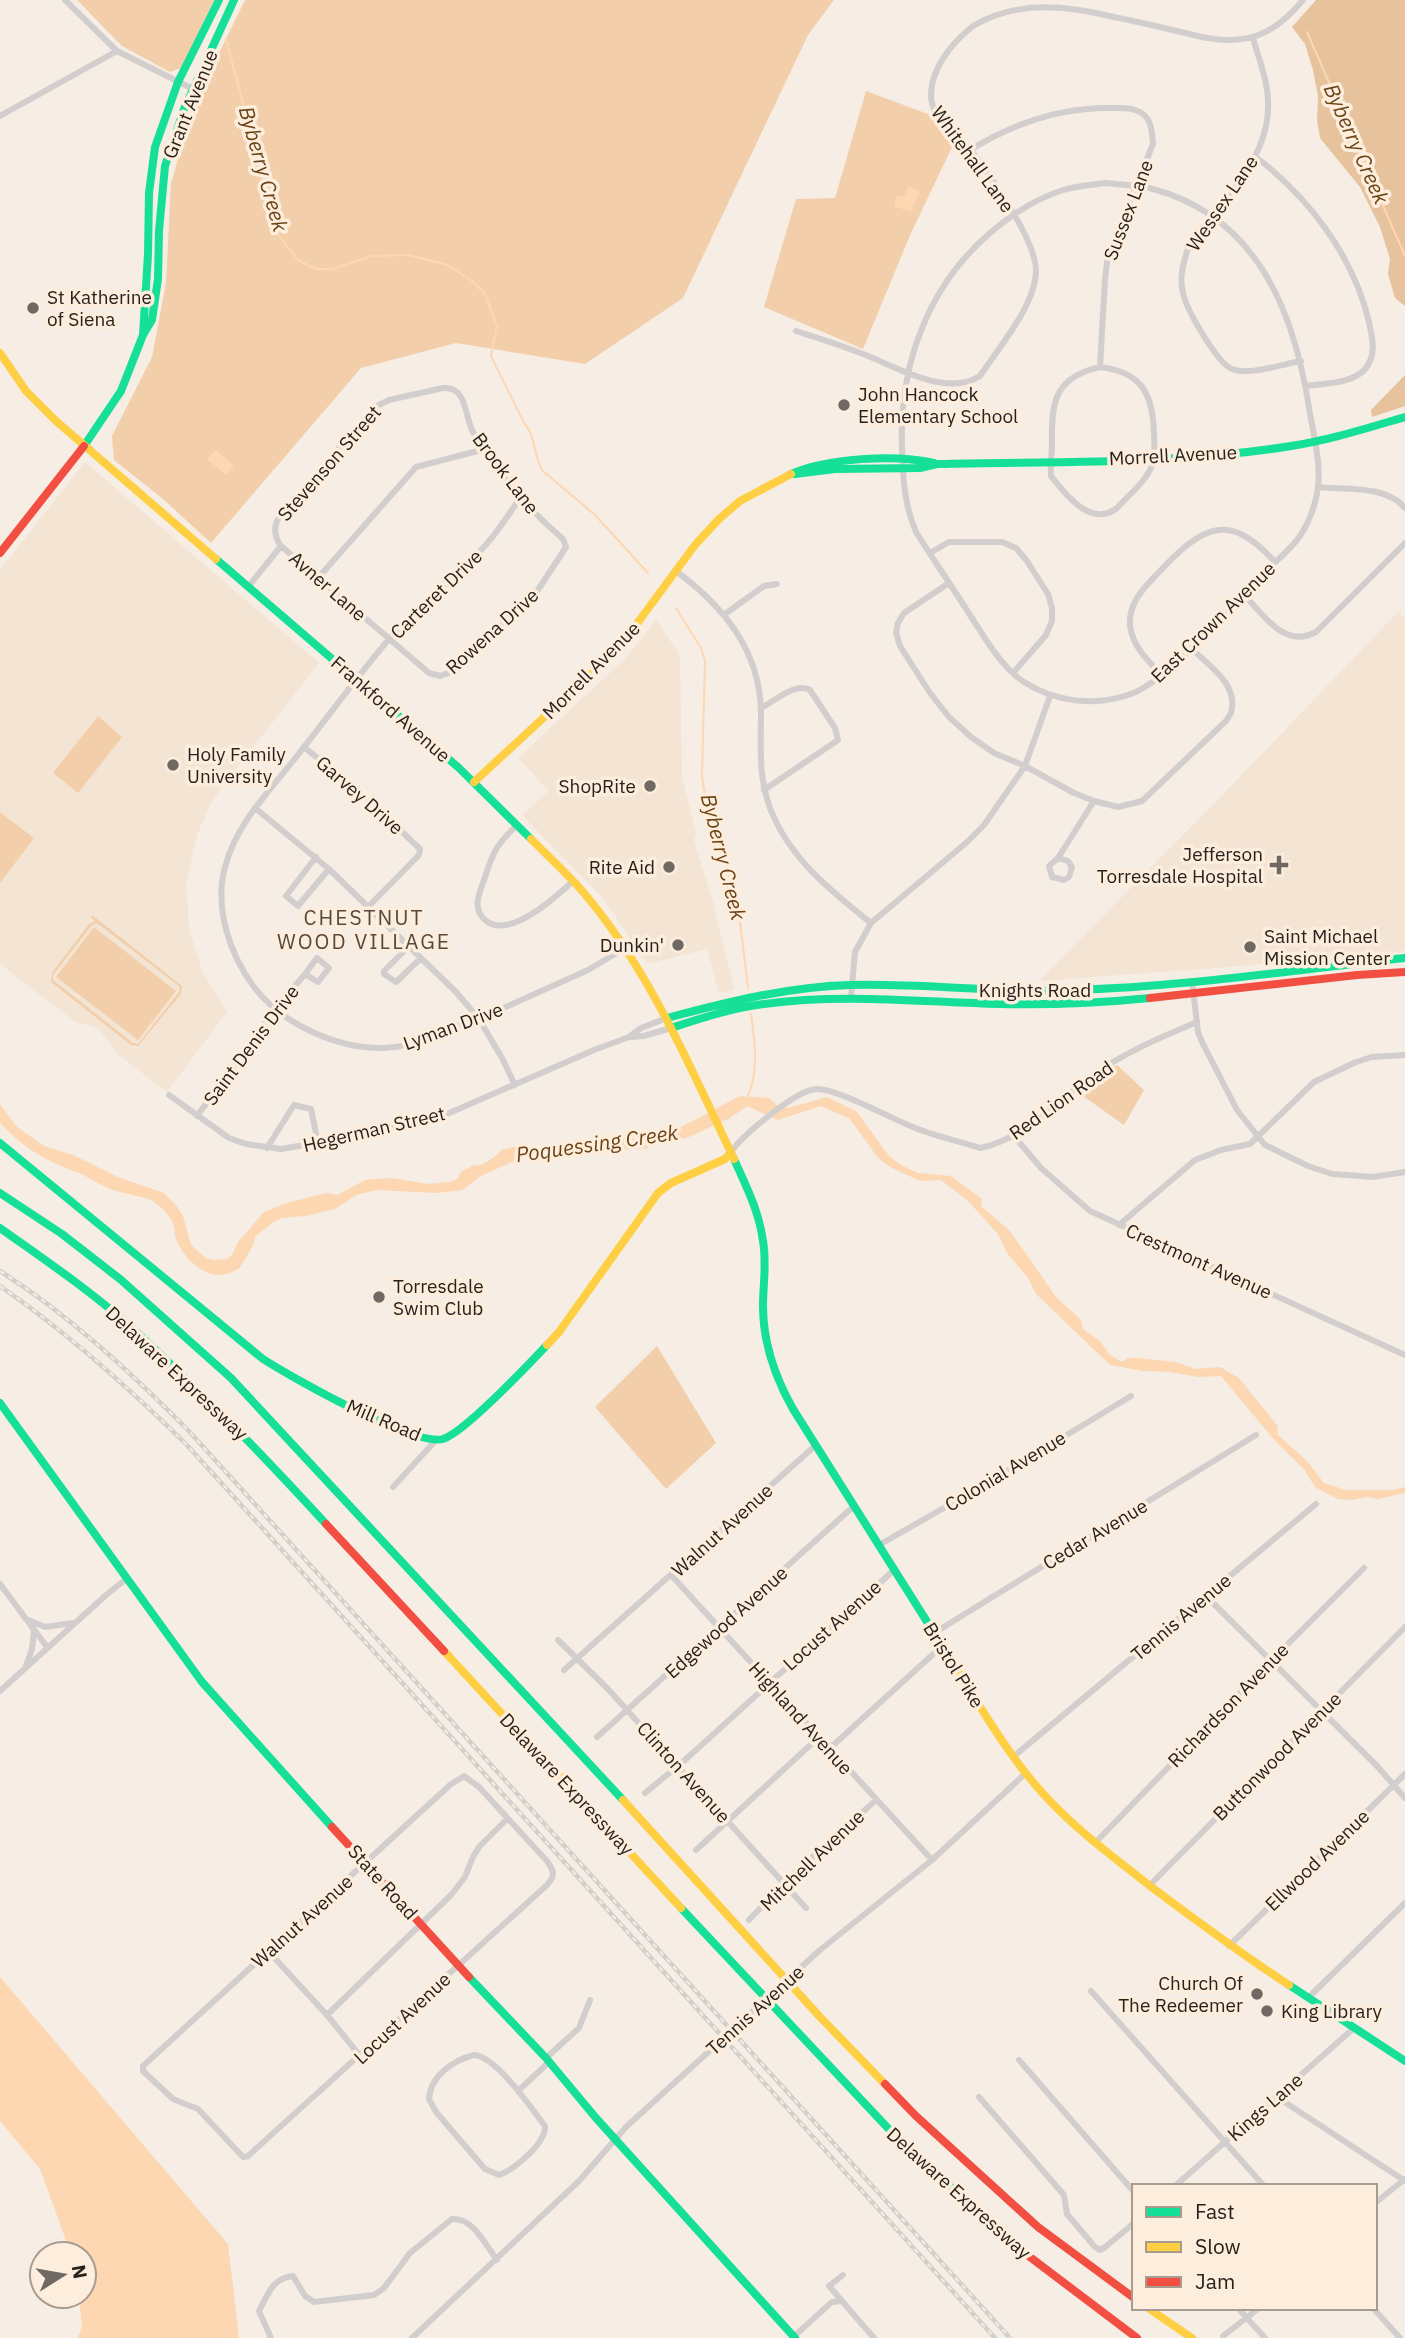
<svg xmlns="http://www.w3.org/2000/svg" width="1405" height="2338" font-family="'IBM Plex Sans',sans-serif">
  <style>
    .built { fill: #f4e4d4 }
    .green { fill: #f2cfaa; fill-rule: evenodd }
    .forest { fill: #e6c39d }
    .water { fill: #fcd7b2 }
    .lines { fill: none; stroke-linecap: round; stroke-linejoin: round }
    .stream { stroke: #fcd7b2; stroke-width: 2 }
    .street { stroke: #d1cecd; stroke-width: 6 }
    .fast { stroke: #16e098; stroke-width: 8 }
    .slow { stroke: #ffcf43; stroke-width: 8 }
    .jam { stroke: #f24e42; stroke-width: 8 }
    .rail-casing { stroke: #d1cfcd; stroke-width: 4.5 }
    .rail { stroke: #fdeddd; stroke-width: 2; stroke-dasharray: 5; stroke-linecap: butt }
    .poi-dot { fill: #706963; stroke: #fdeddd; stroke-width: 2.5 }
    .labels { text-anchor: middle; stroke-width: 7; stroke-linejoin: round; paint-order: stroke }
    .street-label { font-size: 19px; fill: #28221d; stroke: #fdeddd }
    .poi-label { font-size: 19px; fill: #28221d; stroke: #fdeddd; text-anchor: start }
    .water-label { font-size: 21px; font-style: italic; fill: #6a4315; stroke: #fdeddd }
    .neighbourhood-label { font-size: 21px; letter-spacing: 2px; fill: #56493c; stroke: #fdeddd }
  </style>
  <rect width="100%" height="100%" fill="#f6ede4"/>
  <path class="built" d="M 85,462 L 319,663 L 221,788 L 209,807 L 197,835 L 186,883 L 189,930 L 203,973 L 227,1012 L 167,1092 L 119,1055 L 98,1028 L 76,1022 L 0,964 L 0,570 Z
    M 1398,612 L 1405,618 L 1405,951 L 1216,968 L 1039,981 L 1237,780 Z
    M 656,620 L 677,651 L 680,660 L 682,778 L 696,833 L 694,841 L 713,902 L 734,990 L 719,993 L 707,949 L 648,964 L 602,897 L 522,815 L 549,791 L 518,758 L 626,658 Z"/>
  <path class="green" d="M 77,0 L 214,0 L 181,68 L 170,72 L 122,46 Z
    M 245,0 L 834,0 L 808,35 L 683,298 L 585,364 L 456,343 L 361,368 L 211,543 L 163,499 L 114,460 L 112,436 L 152,357 L 166,283 L 171,183 L 195,102 Z
    M 866,91 L 928,114 L 952,137 L 954,143 L 911,233 L 863,349 L 764,307 L 796,199 L 835,198 Z
    M 98,716 L 122,737 L 78,793 L 53,773 Z
    M 0,812 L 34,838 L 0,883 Z
    M 92,915 L 182,986 L 181,994 L 138,1046 L 131,1045 L 51,982 L 52,973 L 89,924 L 95,921 L 91,917 ZM 97,923 L 180,987 L 179,992 L 138,1044 L 133,1043 L 53,980 L 53,975 L 92,925 Z
    M 94,927 L 176,991 L 138,1040 L 56,977 Z
    M 1117,1065 L 1144,1090 L 1124,1125 L 1076,1091 Z
    M 657,1346 L 716,1443 L 666,1489 L 595,1407 Z"/>
  <path class="forest" d="M 1316,0 L 1405,0 L 1405,306 L 1395,298 L 1388,274 L 1390,259 L 1380,227 L 1360,187 L 1320,138 L 1317,120 L 1318,96 L 1313,70 L 1305,44 L 1292,27 Z
    M 1405,375 L 1405,406 L 1372,417 L 1371,410 Z"/>
  <path class="water" d="M 909,186 L 920,191 L 911,212 L 894,206 L 896,196 L 904,197 Z
    M 216,450 L 234,466 L 226,475 L 207,459 Z
    M 741,1096 L 769,1098 L 778,1106 L 788,1108 L 827,1097 L 857,1112 L 889,1156 L 901,1165 L 918,1173 L 951,1176 L 982,1199 L 981,1206 L 1010,1231 L 1056,1297 L 1080,1319 L 1084,1330 L 1100,1341 L 1110,1355 L 1122,1362 L 1128,1358 L 1137,1358 L 1176,1362 L 1195,1369 L 1220,1367 L 1239,1378 L 1277,1425 L 1278,1435 L 1307,1461 L 1324,1483 L 1346,1490 L 1393,1490 L 1405,1487 L 1405,1493 L 1378,1499 L 1366,1497 L 1351,1500 L 1338,1499 L 1315,1487 L 1304,1469 L 1276,1442 L 1221,1376 L 1197,1377 L 1171,1372 L 1143,1371 L 1110,1365 L 1036,1294 L 1028,1278 L 1007,1253 L 998,1234 L 968,1201 L 941,1180 L 920,1181 L 890,1167 L 878,1158 L 850,1119 L 821,1106 L 778,1120 L 747,1106 L 730,1118 L 689,1137 L 643,1149 L 605,1150 L 550,1158 L 540,1152 L 531,1153 L 479,1177 L 463,1190 L 436,1193 L 376,1190 L 356,1195 L 335,1209 L 306,1216 L 281,1218 L 272,1223 L 255,1237 L 253,1245 L 240,1268 C 234,1271 227,1275 220,1275 C 202,1276 181,1255 176,1239 C 174,1232 175,1225 171,1219 C 166,1211 159,1205 151,1200 C 148,1198 118,1192 110,1189 C 100,1185 91,1178 81,1174 C 46,1161 26,1150 0,1123 L 0,1104 L 17,1127 L 44,1146 L 73,1155 L 118,1177 L 164,1193 L 176,1205 L 183,1216 L 191,1245 L 206,1258 L 214,1260 L 227,1259 L 232,1255 L 238,1242 L 264,1212 L 290,1202 L 327,1193 L 337,1195 L 365,1180 L 390,1178 L 429,1184 L 449,1182 L 457,1179 L 461,1172 L 472,1166 L 481,1165 L 493,1158 L 502,1150 L 518,1146 L 544,1149 L 634,1138 L 639,1132 C 674,1140 710,1109 741,1096 Z
    M 0,1977 L 228,2244 L 239,2338 L 77,2338 L 82,2328 L 79,2296 L 84,2296 L 84,2254 L 71,2254 L 40,2169 L 0,2121 Z"/>
  <g class="lines">
    <path class="stream" d="M 1307,32 L 1405,256
      M 226,39 L 278,235 L 298,260 L 316,269 L 332,269 L 372,256 L 409,255 L 448,265 L 472,281 L 485,294 L 497,326 L 491,356 L 524,423 C 536,435 533,457 543,471 L 595,515 L 648,573
      M 676,608 L 701,648 L 705,661 L 702,775 L 704,790 L 739,913 L 748,988
      M 748,1096 C 759,1069 755,1042 751,1014"/>
    <path class="street" d="M 65,0 L 117,51 L 193,89
      M 1253,38 C 1259,60 1269,83 1268,107 C 1268,164 1215,205 1187,251 C 1183,265 1179,278 1183,293 C 1186,309 1217,363 1232,369 C 1248,376 1283,364 1301,361
      M 0,116 L 117,51
      M 970,150 C 1014,123 1060,107 1112,108 C 1123,108 1134,107 1143,114 C 1152,121 1152,133 1153,144 L 1108,255 L 1105,279 L 1100,367
      M 1256,157 C 1309,198 1353,255 1369,322 C 1372,338 1377,353 1366,368 C 1353,384 1325,383 1306,386
      M 1106,183 C 1121,185 1138,185 1153,189 C 1257,217 1294,311 1309,408 C 1314,438 1324,471 1315,502 C 1312,514 1307,525 1300,536 C 1291,549 1278,559 1267,570 C 1238,602 1169,680 1131,694 C 1095,707 1055,702 1024,682 C 999,665 984,636 968,612 C 951,585 933,559 916,532 C 904,504 903,478 902,448 C 899,366 927,287 990,233 C 1012,214 1035,199 1063,190 C 1077,186 1091,185 1106,183 Z
      M 796,331 C 818,338 841,345 863,354 C 895,366 946,398 980,376 C 999,347 1036,305 1036,270 C 1035,236 983,165 961,138 C 953,129 941,122 935,111 C 926,94 934,72 944,57 C 952,44 962,35 973,26 C 1018,0 1064,5 1114,17 C 1144,23 1173,30 1202,37 C 1247,46 1274,35 1303,0
      M 1100,367 C 1142,372 1153,394 1154,434 C 1154,444 1156,457 1152,466 C 1145,482 1129,495 1117,508 C 1091,528 1066,495 1051,476 C 1050,465 1052,453 1052,442 C 1051,400 1056,377 1100,367 Z
      M 443,388 C 467,386 464,415 473,432 C 496,472 528,509 563,539 L 566,547 L 536,593 L 451,672 L 440,676 L 429,673 L 281,546 C 274,536 273,526 280,516 L 375,407 L 389,400 Z
      M 1318,487 C 1346,490 1386,485 1405,508
      M 520,498 C 508,515 497,534 482,549 C 457,576 426,597 401,625 C 363,668 329,716 293,761 C 266,795 236,825 225,867 C 214,908 230,955 254,987 C 282,1024 337,1049 384,1048 C 398,1047 412,1045 425,1040 C 443,1034 460,1021 479,1019 L 588,970 L 625,948
      M 930,553 L 949,542 L 1002,542 L 1016,548 L 1027,561 L 1048,594 L 1052,608 L 1052,621 L 1046,635 L 1013,673
      M 676,571 C 723,606 760,650 761,712 C 761,745 758,776 770,808 C 789,858 831,891 871,923
      M 318,578 L 416,467 L 485,449
      M 949,583 L 904,613 L 898,623 L 896,633 L 900,646 L 930,693 L 949,717 L 971,737 L 994,753 L 1025,766 L 1074,793 L 1094,801 L 1118,807 L 1142,801 L 1226,721 L 1231,713 C 1239,684 1209,666 1191,648
      M 248,587 L 281,546
      M 1244,595 C 1265,616 1284,649 1316,632 L 1405,543
      M 725,614 L 764,586 L 777,584
      M 1162,675 C 1148,661 1133,647 1130,626 C 1128,602 1145,587 1160,571 C 1202,527 1228,510 1275,562
      M 761,708 C 775,701 795,682 810,690 L 835,728 L 838,740 L 764,790
      M 304,747 L 365,797 L 420,849 L 419,855 L 369,906
      M 255,808 L 329,869 L 456,992 L 479,1019 L 502,1058 L 515,1085
      M 517,825 C 496,845 493,852 484,880 C 479,894 472,908 485,920 C 509,941 557,896 573,881
      M 316,857 L 286,896 L 298,906 L 329,869
      M 1058,858 L 1068,861 L 1072,867 L 1069,877 L 1064,880 L 1052,877 L 1049,866 L 1058,858 L 1094,801
      M 409,946 L 384,971 L 384,974 L 396,982 L 421,958
      M 317,958 L 329,968 L 318,982 L 305,974 Z
      M 1192,981 L 1198,1032 L 1202,1042 L 1237,1110 L 1265,1145 L 1308,1166 L 1332,1174 L 1373,1177 L 1405,1172
      M 851,997 L 855,952 L 871,923 L 967,842 L 984,825 L 1025,766 L 1050,696
      M 631,1037 L 644,1036 L 671,1028
      M 169,1095 L 229,1138 L 246,1144 L 281,1149 L 375,1133 L 447,1114 L 594,1050 L 629,1037 L 641,1028 L 667,1018
      M 197,1116 L 276,1008 L 305,974
      M 1014,1136 L 1041,1168 L 1090,1211 L 1405,1355
      M 267,1148 L 294,1105 L 311,1109 L 318,1143
      M 731,1152 C 743,1135 797,1089 817,1089 C 838,1089 890,1118 913,1127 C 934,1136 958,1141 980,1148 C 1029,1138 1064,1093 1105,1067 C 1133,1049 1166,1035 1197,1022
      M 1119,1225 L 1195,1160 L 1221,1150 L 1250,1144 L 1314,1082 L 1356,1062 L 1372,1057 L 1405,1055
      M 393,1487 L 436,1440
      M 879,1545 L 991,1481 L 1131,1396
      M 671,1575 L 932,1860
      M 0,1584 L 47,1647
      M 1206,1596 L 1377,1766 L 1405,1798
      M 26,1619 L 45,1627 L 73,1623
      M 934,1633 L 1256,1435
      M 558,1640 L 608,1689 L 806,1908
      M 26,1666 L 32,1649 L 34,1630
      M 564,1670 L 816,1445
      M 0,1691 L 105,1596 L 126,1579
      M 597,1737 L 854,1506
      M 829,1749 L 942,1646
      M 1013,1757 L 1316,1504
      M 464,1776 L 479,1787 L 547,1861 C 554,1871 556,1875 547,1885 L 248,2156 L 243,2157 L 198,2109 L 173,2099 L 143,2071 L 143,2066 L 450,1785 Z
      M 645,1793 L 685,1760 L 894,1570
      M 1095,1843 L 1271,1661 L 1364,1568
      M 696,1850 L 818,1738
      M 1150,1885 L 1405,1627
      M 749,1920 L 784,1883 L 876,1800
      M 1229,1946 L 1405,1774
      M 269,1952 L 327,2015 L 360,2056
      M 1091,1991 L 1264,2186
      M 1308,1998 L 1405,1903
      M 327,2015 L 451,1895 L 465,1877 L 473,1857 L 479,1847 L 507,1819
      M 474,2055 C 496,2056 532,2109 545,2126 C 546,2143 515,2169 499,2175 L 485,2169 L 436,2112 L 429,2099 C 430,2076 454,2060 474,2055 Z
      M 546,2058 L 579,2028 L 590,2000
      M 1019,2060 L 1134,2192
      M 518,2091 L 549,2062
      M 979,2097 L 1064,2195 L 1067,2214 L 1095,2247 L 1100,2250 L 1104,2248 L 1134,2223
      M 1277,2097 L 1405,2181
      M 1175,2186 L 1354,2028
      M 1375,2203 L 1405,2179
      M 843,2275 L 829,2286 L 874,2338
      M 1238,2308 L 1265,2338
      M 1373,2308 L 1400,2338
      M 1223,2336 L 1259,2308
      M 271,2338 L 259,2311 C 268,2295 272,2278 293,2276 L 305,2296 L 314,2302 L 374,2295 L 384,2288 L 410,2253 L 452,2219 C 473,2217 486,2246 497,2260
      M 412,2338 L 579,2181 L 626,2127 L 820,1950 L 932,1860 L 1026,1773
      M 792,2338 L 832,2302 L 841,2301"/>
    <path class="fast" d="M 143,335 L 148,254 L 149,193 L 155,147 L 178,82 L 219,0
      M 84,446 L 121,391 L 143,335 L 152,320 L 158,279 L 159,231 L 165,166 L 184,109 L 234,0
      M 791,474 C 827,458 895,454 934,463
      M 795,474 L 835,469 L 920,468 L 937,464 C 1055,461 1174,465 1291,446 C 1330,440 1367,428 1405,417
      M 216,559 L 459,768 L 531,839
      M 667,1018 C 727,1002 787,987 849,985 C 923,983 998,993 1072,990 C 1183,987 1295,970 1405,958
      M 671,1028 C 702,1018 732,1008 764,1004 C 842,993 922,1002 1000,1004 C 1050,1005 1100,1003 1150,998
      M 0,1143 L 263,1359 C 291,1377 415,1447 443,1439 C 465,1432 529,1364 547,1345
      M 734,1159 C 746,1186 759,1211 763,1241 C 767,1263 763,1284 763,1306 C 763,1344 775,1377 793,1409 L 948,1655
      M 0,1193 L 62,1234 L 120,1279 L 231,1378 L 623,1800
      M 0,1228 C 45,1260 91,1291 132,1328 C 200,1390 264,1456 326,1524
      M 0,1403 L 202,1682 L 332,1827
      M 681,1908 L 901,2142 L 996,2228
      M 469,1977 L 546,2058 L 596,2118 L 795,2338
      M 1289,1985 L 1405,2061"/>
    <path class="slow" d="M 0,353 L 26,391 L 56,421 L 216,559
      M 474,782 L 619,648 L 695,545 L 719,519 L 740,501 L 791,474
      M 531,839 C 549,857 568,874 584,893 C 650,971 690,1067 734,1159
      M 547,1345 L 559,1332 L 658,1193 L 671,1183 L 725,1159 L 731,1152
      M 444,1651 L 681,1908
      M 948,1655 C 979,1704 1008,1757 1048,1799 C 1079,1832 1115,1858 1150,1886 C 1196,1920 1241,1954 1289,1985
      M 623,1800 L 820,2017 L 885,2084
      M 1148,2308 L 1192,2338"/>
    <path class="jam" d="M 0,553 L 84,446
      M 1150,998 L 1357,975 L 1405,972
      M 326,1524 L 444,1651
      M 332,1827 L 469,1977
      M 885,2084 L 916,2116 L 1038,2227 L 1134,2298
      M 996,2228 L 1018,2248 L 1137,2338"/>
    <defs>
      <path id="rail" d="M 0,1271 C 69,1315 129,1371 187,1429 L 1010,2338
        M 0,1286 C 68,1333 127,1386 186,1444 L 995,2338"/>
    </defs>
    <use href="#rail" class="rail-casing"/>
    <use href="#rail" class="rail"/>
  </g>
  <g class="poi-dot">
    <circle cx="33" cy="308" r="7"/>
    <circle cx="844" cy="405" r="7"/>
    <circle cx="173" cy="765" r="7"/>
    <circle cx="650" cy="786" r="7"/>
    <path d="M1275.5 854.5h7v7h7v7h-7v7h-7v-7h-7v-7h7z"/>
    <circle cx="669" cy="867" r="7"/>
    <circle cx="678" cy="945" r="7"/>
    <circle cx="1250" cy="947" r="7"/>
    <circle cx="379" cy="1297" r="7"/>
    <circle cx="1257" cy="1994" r="7"/>
    <circle cx="1267" cy="2011" r="7"/>
  </g>
  <g class="labels">
    <g class="street-label">
      <text transform="translate(190 104) rotate(-68)" y="7">Grant Avenue</text>
      <text transform="translate(973 159) rotate(54)" y="7">Whitehall Lane</text>
      <text transform="translate(1222 203) rotate(-56)" y="7">Wessex Lane</text>
      <text transform="translate(1128 210) rotate(-69)" y="7">Sussex Lane</text>
      <text transform="translate(1173 455) rotate(-3)" y="7">Morrell Avenue</text>
      <text transform="translate(329 463) rotate(-49)" y="7">Stevenson Street</text>
      <text transform="translate(506 473) rotate(53)" y="7">Brook Lane</text>
      <text transform="translate(328 586) rotate(41)" y="7">Avner Lane</text>
      <text transform="translate(436 594) rotate(-44)" y="7">Carteret Drive</text>
      <text transform="translate(1213 622) rotate(-44)" y="7">East Crown Avenue</text>
      <text transform="translate(492 631) rotate(-42)" y="7">Rowena Drive</text>
      <text transform="translate(591 670) rotate(-45)" y="7">Morrell Avenue</text>
      <text transform="translate(391 709) rotate(41)" y="7">Frankford Avenue</text>
      <text transform="translate(360 795) rotate(41)" y="7">Garvey Drive</text>
      <text x="1035" y="997">Knights Road</text>
      <text transform="translate(453 1026) rotate(-20)" y="7">Lyman Drive</text>
      <text transform="translate(251 1045) rotate(-53)" y="7">Saint Denis Drive</text>
      <text transform="translate(1061 1100) rotate(-35)" y="7">Red Lion Road</text>
      <text transform="translate(374 1129) rotate(-13)" y="7">Hegerman Street</text>
      <text transform="translate(1199 1261) rotate(24)" y="7">Crestmont Avenue</text>
      <text transform="translate(177 1373) rotate(43)" y="7">Delaware Expressway</text>
      <text transform="translate(384 1420) rotate(23)" y="7">Mill Road</text>
      <text transform="translate(1005 1471) rotate(-31)" y="7">Colonial Avenue</text>
      <text transform="translate(722 1530) rotate(-42)" y="7">Walnut Avenue</text>
      <text transform="translate(1095 1534) rotate(-31)" y="7">Cedar Avenue</text>
      <text transform="translate(1181 1617) rotate(-40)" y="7">Tennis Avenue</text>
      <text transform="translate(726 1622) rotate(-42)" y="7">Edgewood Avenue</text>
      <text transform="translate(832 1625) rotate(-42)" y="7">Locust Avenue</text>
      <text transform="translate(954 1665) rotate(58)" y="7">Bristol Pike</text>
      <text transform="translate(1228 1705) rotate(-46)" y="7">Richardson Avenue</text>
      <text transform="translate(801 1718) rotate(48)" y="7">Highland Avenue</text>
      <text transform="translate(1277 1756) rotate(-45)" y="7">Buttonwood Avenue</text>
      <text transform="translate(684 1772) rotate(48)" y="7">Clinton Avenue</text>
      <text transform="translate(567 1784) rotate(47)" y="7">Delaware Expressway</text>
      <text transform="translate(812 1860) rotate(-44)" y="7">Mitchell Avenue</text>
      <text transform="translate(1317 1860) rotate(-44)" y="7">Ellwood Avenue</text>
      <text transform="translate(383 1882) rotate(48)" y="7">State Road</text>
      <text transform="translate(302 1921) rotate(-42)" y="7">Walnut Avenue</text>
      <text transform="translate(755 2010) rotate(-42)" y="7">Tennis Avenue</text>
      <text transform="translate(402 2018) rotate(-43)" y="7">Locust Avenue</text>
      <text transform="translate(1265 2107) rotate(-41)" y="7">Kings Lane</text>
      <text transform="translate(959 2193) rotate(42)" y="7">Delaware Expressway</text>
    </g>
    <g class="poi-label">
      <text x="47" y="304">St Katherine<tspan x="47" dy="22">of Siena</tspan></text>
      <text x="858" y="401">John Hancock<tspan x="858" dy="22">Elementary School</tspan></text>
      <text x="187" y="761">Holy Family<tspan x="187" dy="22">University</tspan></text>
      <text x="636" y="793" text-anchor="end">ShopRite</text>
      <text x="1263" y="861" text-anchor="end">Jefferson<tspan x="1263" dy="22">Torresdale Hospital</tspan></text>
      <text x="655" y="874" text-anchor="end">Rite Aid</text>
      <text x="1264" y="943">Saint Michael<tspan x="1264" dy="22">Mission Center</tspan></text>
      <text x="664" y="952" text-anchor="end">Dunkin'</text>
      <text x="393" y="1293">Torresdale<tspan x="393" dy="22">Swim Club</tspan></text>
      <text x="1243" y="1990" text-anchor="end">Church Of<tspan x="1243" dy="22">The Redeemer</tspan></text>
      <text x="1281" y="2018">King Library</text>
    </g>
    <g class="water-label">
      <text transform="translate(1356 144) rotate(66)" y="7">Byberry Creek</text>
      <text transform="translate(263 169) rotate(74)" y="7">Byberry Creek</text>
      <text transform="translate(723 857) rotate(76)" y="7">Byberry Creek</text>
      <text transform="translate(597 1144) rotate(-8)" y="7">Poquessing Creek</text>
    </g>
    <g class="neighbourhood-label">
      <text x="364" y="925">CHESTNUT<tspan x="364" dy="24">WOOD VILLAGE</tspan></text>
    </g>
  </g>
  <rect x="1132" y="2184" width="245" height="126" fill="#fdeddd" stroke="#a89c90" stroke-width="2"/>
  <rect x="1146" y="2207" width="35" height="10" fill="#16e098" stroke="#a89c90" stroke-width="2"/>
  <text x="1195" y="2219" font-size="21" fill="#28221d">Fast</text>
  <rect x="1146" y="2242" width="35" height="10" fill="#ffcf43" stroke="#a89c90" stroke-width="2"/>
  <text x="1195" y="2254" font-size="21" fill="#28221d">Slow</text>
  <rect x="1146" y="2277" width="35" height="10" fill="#f24e42" stroke="#a89c90" stroke-width="2"/>
  <text x="1195" y="2289" font-size="21" fill="#28221d">Jam</text>
  <g transform="translate(63 2275) rotate(79)"><circle r="33" fill="#fdeddd" stroke="#a89c90" stroke-width="2"/>
  <path d="M0-5L12 26L0 18L-12 26Z" fill="#706963"/>
  <text y="-10" font-size="19" font-weight="bold" text-anchor="middle" fill="#28221d">N</text>
  </g>
</svg>
